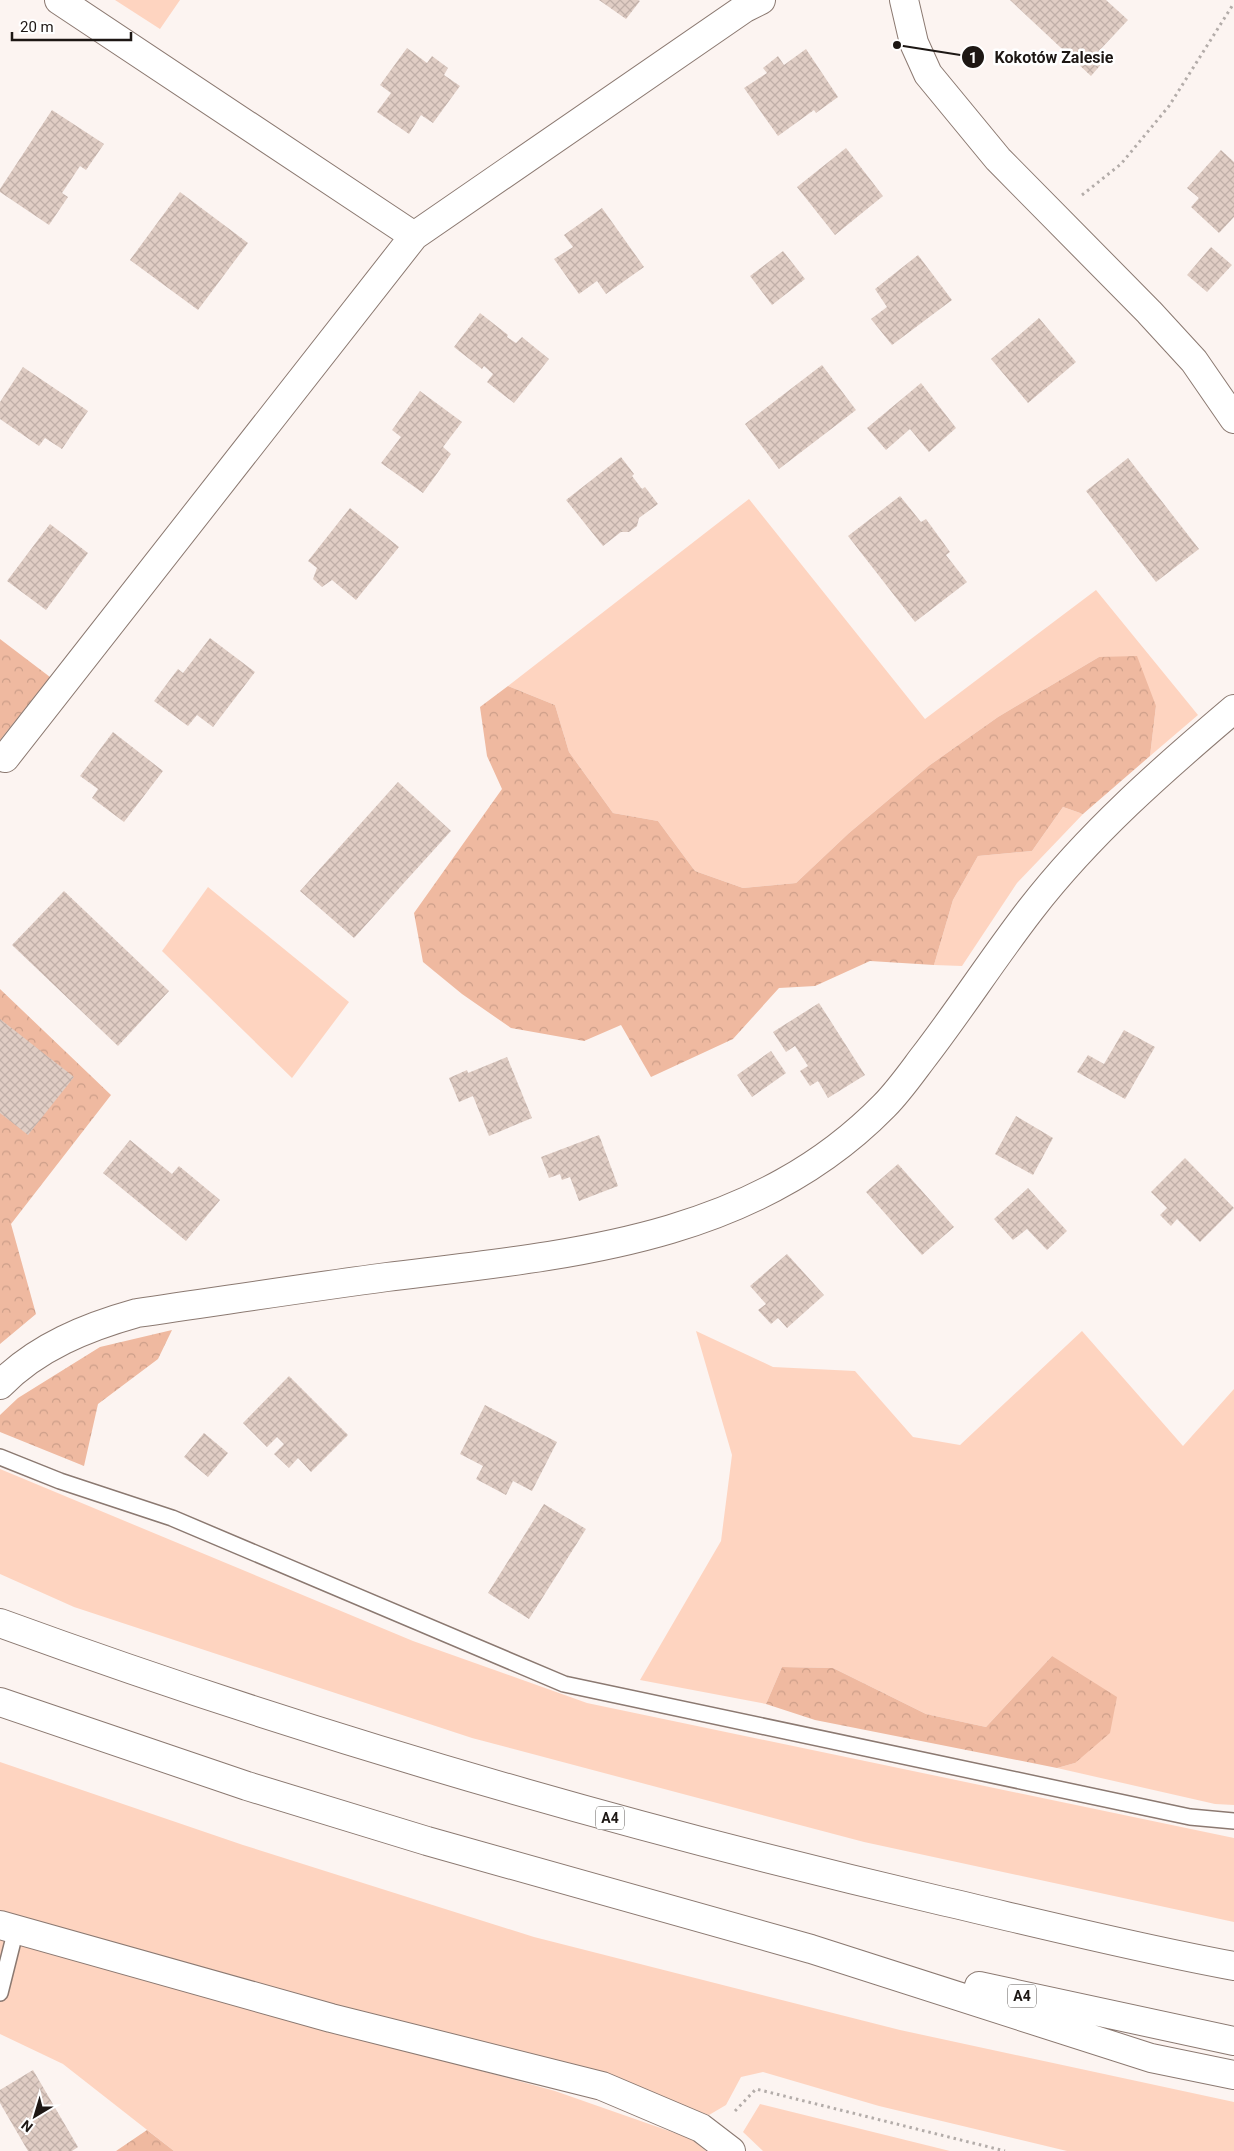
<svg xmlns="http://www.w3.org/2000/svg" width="1234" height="2151" font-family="Roboto,sans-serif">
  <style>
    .green { fill: #fed4c0 }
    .forest { fill: url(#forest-crowns) }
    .building { fill: url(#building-cross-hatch) }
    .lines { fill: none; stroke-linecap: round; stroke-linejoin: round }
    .service-casing { stroke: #8b7971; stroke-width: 18 }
    .minor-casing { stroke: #8b7971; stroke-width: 30 }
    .motorway-casing { stroke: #8b7971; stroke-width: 30 }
    .path { stroke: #b3aca9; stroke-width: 3; stroke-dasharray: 2.5 4; stroke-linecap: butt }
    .service { stroke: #fff; stroke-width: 15 }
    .minor { stroke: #fff; stroke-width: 28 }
    .motorway { stroke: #fff; stroke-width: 28 }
    .labels { text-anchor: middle; stroke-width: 5; stroke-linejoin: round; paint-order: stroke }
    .shield { fill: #fff; stroke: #615d5a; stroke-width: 1 }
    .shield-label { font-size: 14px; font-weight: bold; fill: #1d1714 }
    .leader { fill: none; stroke: #1d1714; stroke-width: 2 }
    .callout-dot { fill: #1d1714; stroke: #fff; stroke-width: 2 }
    .mark-label { font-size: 15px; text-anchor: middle; font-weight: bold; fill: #fff }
    .callout-label { font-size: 16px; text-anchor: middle; font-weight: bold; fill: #1d1714; stroke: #fff; stroke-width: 5; stroke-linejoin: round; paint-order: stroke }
  </style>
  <defs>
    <pattern id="forest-crowns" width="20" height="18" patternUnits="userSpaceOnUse" patternTransform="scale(1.25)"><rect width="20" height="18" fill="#efb9a0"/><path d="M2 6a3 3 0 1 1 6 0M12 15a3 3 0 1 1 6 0" fill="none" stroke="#cc9e89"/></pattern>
    <pattern id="building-cross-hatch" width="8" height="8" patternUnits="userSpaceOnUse" patternTransform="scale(1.25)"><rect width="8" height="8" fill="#e0cdc4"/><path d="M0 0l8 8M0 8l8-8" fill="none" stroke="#c0afa8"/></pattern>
  </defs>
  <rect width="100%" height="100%" fill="#fcf4f1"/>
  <path class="green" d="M 115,0 L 180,0 L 160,29 Z
    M 749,499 L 925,719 L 1096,590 L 1198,715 L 1150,756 L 1156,706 L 1099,657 L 998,717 L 930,765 L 849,833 L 796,883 L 743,888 L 695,871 L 658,821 L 613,813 L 569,752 L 555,705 L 508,686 Z
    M 1063,807 L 1083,814 L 1017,883 L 962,966 L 934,965 L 953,900 L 978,856 L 1032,851 Z
    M 208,887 L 349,1002 L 292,1078 L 162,951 Z
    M 696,1331 L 773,1367 L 855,1371 L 913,1437 L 960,1445 L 1082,1331 L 1183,1446 L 1234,1389 L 1234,1805 L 1215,1804 L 1057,1768 L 1075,1763 L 1052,1656 L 986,1727 L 926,1714 L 833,1668 L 782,1667 L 766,1704 L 640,1680 L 721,1541 L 732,1455 Z
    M 0,1469 L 413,1641 L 587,1703 L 1234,1838 L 1234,1922 L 864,1842 L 472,1738 L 74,1607 L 0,1574 Z
    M 0,1762 L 243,1845 L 534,1937 L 900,2030 L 1234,2102 L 1234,2151 L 1067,2151 L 879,2106 L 763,2072 L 741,2077 L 726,2105 L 709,2115 L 613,2081 L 27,1923 L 0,1913 Z
    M 0,1940 L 66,1957 L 555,2091 L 692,2139 L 706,2151 L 174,2151 L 63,2064 L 0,2034 Z
    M 760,2104 L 950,2151 L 763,2151 L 743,2132 Z"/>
  <path class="forest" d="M 0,639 L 50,677 L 0,740 Z
    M 1137,656 L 1156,706 L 1150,756 L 1083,814 L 1063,807 L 1032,851 L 978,856 L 953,900 L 934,965 L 870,961 L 815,986 L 779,988 L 733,1039 L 651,1077 L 621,1025 L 584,1041 L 511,1028 L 462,994 L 423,962 L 414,913 L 502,789 L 487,756 L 480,707 L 508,686 L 555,705 L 569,752 L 613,813 L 658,821 L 695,871 L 743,888 L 796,883 L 849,833 L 930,765 L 998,717 L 1099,657 Z
    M 0,989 L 111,1095 L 11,1224 L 36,1314 L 0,1344 Z
    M 172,1330 L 158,1359 L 98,1404 L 84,1466 L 0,1432 L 0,1415 L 18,1398 L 100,1347 Z
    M 1052,1656 L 1117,1697 L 1110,1733 L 1075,1763 L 1057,1768 L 815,1720 L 766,1704 L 782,1667 L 833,1668 L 926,1714 L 986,1727 Z
    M 147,2130 L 174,2151 L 116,2151 Z"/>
  <path class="building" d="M 599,0 L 638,0 L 640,1 L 626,19 Z
    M 1010,0 L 1106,0 L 1128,20 L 1096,54 L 1104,61 L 1091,76 Z
    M 407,48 L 427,63 L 432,56 L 448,68 L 444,75 L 460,86 L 433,123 L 421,115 L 409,134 L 377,112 L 391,93 L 380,85 Z
    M 806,49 L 838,97 L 816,113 L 814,110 L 778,136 L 744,88 L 767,73 L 763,68 L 778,56 L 784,65 Z
    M 52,110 L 104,144 L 86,170 L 80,166 L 62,193 L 68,197 L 49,225 L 0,192 L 0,189 Z
    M 846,148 L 883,196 L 835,235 L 797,187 Z
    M 1221,150 L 1234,162 L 1234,217 L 1219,233 L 1191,207 L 1199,198 L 1187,188 Z
    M 180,192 L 248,243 L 198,310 L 130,260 Z
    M 602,208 L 644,267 L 606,294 L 597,281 L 579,294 L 554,259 L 573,247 L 564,235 Z
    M 1211,247 L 1232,265 L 1207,292 L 1187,275 Z
    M 783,251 L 805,279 L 772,305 L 750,276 Z
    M 918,255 L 952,300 L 892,345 L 871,319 L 887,307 L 875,289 Z
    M 480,313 L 508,335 L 507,337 L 516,343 L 522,337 L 549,359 L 514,403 L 487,382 L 493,374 L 484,366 L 482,369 L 454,347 Z
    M 1039,318 L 1076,362 L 1028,403 L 991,359 Z
    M 822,365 L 856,410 L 779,469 L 745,424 Z
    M 23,367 L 88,411 L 62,449 L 45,438 L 39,446 L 0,419 L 0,402 Z
    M 921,383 L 956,428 L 929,452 L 910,429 L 886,450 L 867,428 Z
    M 420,391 L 462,422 L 443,447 L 451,454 L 423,493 L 381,463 L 401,437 L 392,430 Z
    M 621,457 L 634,474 L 632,476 L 642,489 L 645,487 L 658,504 L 639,518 L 637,526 L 629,532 L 621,532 L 603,546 L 566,500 Z
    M 1128,458 L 1199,549 L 1156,582 L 1086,491 Z
    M 900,496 L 921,522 L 926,519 L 950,552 L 946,555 L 967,582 L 915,622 L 848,536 Z
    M 350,508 L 399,547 L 356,600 L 332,580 L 322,587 L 313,579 L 317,568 L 308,561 Z
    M 50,524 L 88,553 L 46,610 L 7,581 Z
    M 210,638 L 255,672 L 213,727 L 197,715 L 188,726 L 154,701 L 178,669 L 183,673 Z
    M 113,732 L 163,771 L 124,822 L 92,798 L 98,789 L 80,776 Z
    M 398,782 L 451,831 L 354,938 L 300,891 Z
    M 64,891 L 169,991 L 118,1046 L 12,945 Z
    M 819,1003 L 865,1075 L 828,1098 L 818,1081 L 810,1086 L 800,1071 L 808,1066 L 795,1046 L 786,1052 L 773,1032 Z
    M 0,1019 L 74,1077 L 28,1135 L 0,1113 Z
    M 1124,1030 L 1155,1047 L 1125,1099 L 1077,1072 L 1088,1055 L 1104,1064 Z
    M 771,1051 L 786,1073 L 752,1097 L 737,1075 Z
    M 507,1057 L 532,1118 L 489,1136 L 473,1096 L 459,1102 L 449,1078 L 467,1070 L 468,1073 Z
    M 1016,1116 L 1053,1138 L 1033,1175 L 995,1154 Z
    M 599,1135 L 618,1186 L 579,1201 L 570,1177 L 562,1180 L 560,1174 L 549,1178 L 541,1157 Z
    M 130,1140 L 172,1174 L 179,1166 L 220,1200 L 186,1241 L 103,1173 Z
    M 1185,1158 L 1234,1208 L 1200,1242 L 1177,1219 L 1171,1226 L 1160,1215 L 1167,1208 L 1151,1192 Z
    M 898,1164 L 954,1227 L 922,1255 L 866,1192 Z
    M 1028,1188 L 1067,1231 L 1047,1250 L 1027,1229 L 1013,1240 L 994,1219 Z
    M 787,1254 L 824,1295 L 787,1328 L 778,1318 L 771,1324 L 758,1310 L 766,1304 L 750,1286 Z
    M 289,1376 L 348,1435 L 311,1472 L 298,1458 L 289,1468 L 274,1454 L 284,1444 L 277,1437 L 267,1447 L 243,1423 Z
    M 485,1405 L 557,1442 L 532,1491 L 513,1481 L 506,1495 L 476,1479 L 483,1466 L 460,1454 Z
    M 204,1433 L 228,1453 L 208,1477 L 184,1457 Z
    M 544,1504 L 586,1529 L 529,1619 L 488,1593 Z
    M 33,2070 L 78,2147 L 72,2151 L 28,2151 L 0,2103 L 0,2090 Z"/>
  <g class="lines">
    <defs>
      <path id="service" d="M 0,1457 L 60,1481 L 172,1518 L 564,1684 L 1190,1817 L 1234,1821
        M 0,1993 L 16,1929"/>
      <path id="minor" d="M 59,0 L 414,236 L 745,8 L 761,0
        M 904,0 L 914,43 L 928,74 L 998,159 L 1149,312 L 1194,361 L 1234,419
        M 5,758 L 414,236
        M 0,1385 C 37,1347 87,1327 137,1313 C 221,1301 304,1288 387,1277 C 565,1255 751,1242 884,1106 C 898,1092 910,1075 922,1059 C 960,1010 993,958 1031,909 C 1089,834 1162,770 1234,709
        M 0,1925 L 331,2018 L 602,2086 L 701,2128 L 731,2151"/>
      <path id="motorway" d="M 0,1623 C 307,1735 621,1826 938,1900 C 1037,1923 1135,1948 1234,1966
        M 0,1702 L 247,1786 L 427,1841 L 811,1949 L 1151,2058 L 1234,2075
        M 979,1986 L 1234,2041"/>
    </defs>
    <use href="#service" class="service-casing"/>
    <use href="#minor" class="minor-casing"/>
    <use href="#motorway" class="motorway-casing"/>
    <path class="path" d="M 1082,195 L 1121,164 L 1169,106 L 1234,3
      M 735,2111 L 756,2089 L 1005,2151"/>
    <use href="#service" class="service"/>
    <use href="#minor" class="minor"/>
    <use href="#motorway" class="motorway"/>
  </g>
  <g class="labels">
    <g class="shield">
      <rect x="596" y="1806.5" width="28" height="23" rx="4"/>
      <rect x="1008" y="1984.5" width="28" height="23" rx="4"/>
    </g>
    <g class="shield-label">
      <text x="610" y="1823">A4</text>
      <text x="1022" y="2001">A4</text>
    </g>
  </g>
  <path class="leader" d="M897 45L973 57"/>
  <g class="callout-dot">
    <circle cx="897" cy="45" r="5"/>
    <circle cx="973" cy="57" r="12"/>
  </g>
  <g class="mark-label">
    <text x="973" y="63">1</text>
  </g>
  <g class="callout-label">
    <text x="1054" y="63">Kokotów Zalesie</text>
  </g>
  <g transform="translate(35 2116) rotate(218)" stroke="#ffffff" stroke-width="4" paint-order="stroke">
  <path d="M0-4L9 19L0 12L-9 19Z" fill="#1d1714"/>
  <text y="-8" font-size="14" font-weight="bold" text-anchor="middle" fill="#1d1714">N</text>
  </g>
  <path d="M12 32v8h119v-8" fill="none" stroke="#1d1714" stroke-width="2.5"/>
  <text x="20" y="32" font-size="15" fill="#1d1714" stroke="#ffffff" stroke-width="4" paint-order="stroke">20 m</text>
</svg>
